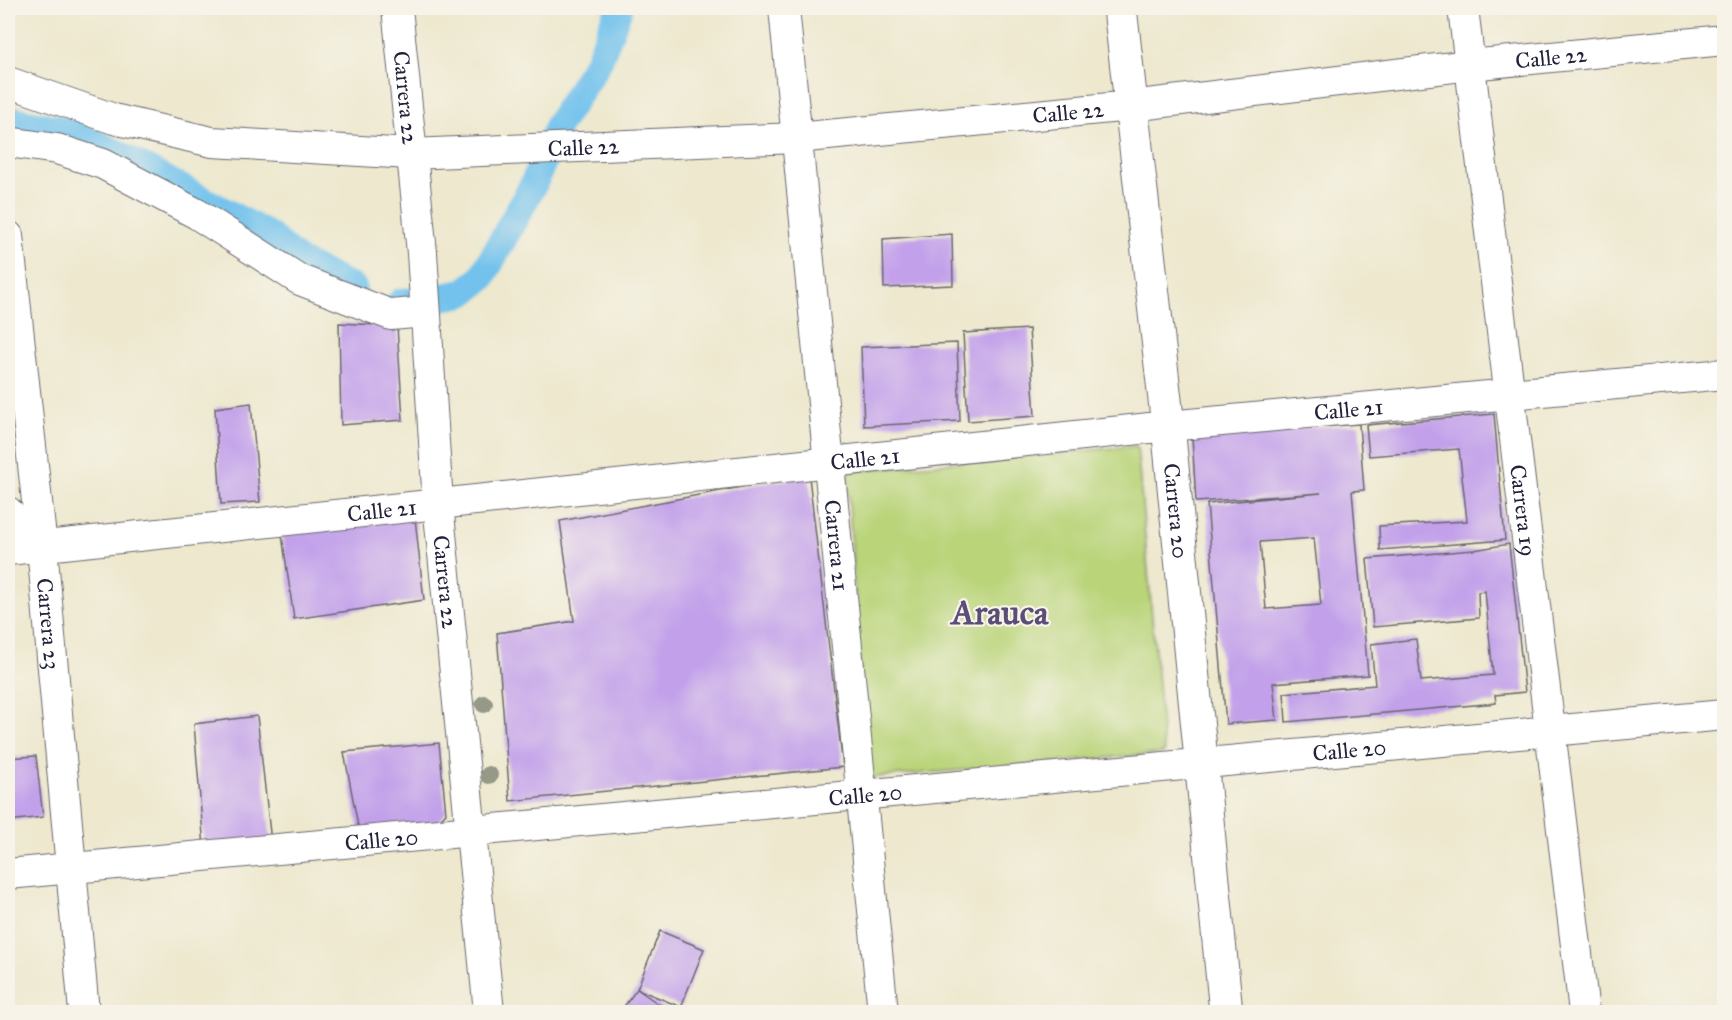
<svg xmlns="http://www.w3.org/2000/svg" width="1732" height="1020" font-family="'IM FELL Great Primer',serif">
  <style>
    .green { fill: #b9d479; stroke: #6e7b5a; stroke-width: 1.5 }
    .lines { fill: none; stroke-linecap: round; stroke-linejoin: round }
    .canal { stroke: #72c2ed; stroke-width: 28 }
    .building { fill: #c2a1ea; fill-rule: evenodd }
    .street-casing { stroke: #69676e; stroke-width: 32 }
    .secondary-casing { stroke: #69676e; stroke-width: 35 }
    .street { stroke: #fff; stroke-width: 30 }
    .secondary { stroke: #fff; stroke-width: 33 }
    .tree { fill: #969888 }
    .labels { text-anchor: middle; stroke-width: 4.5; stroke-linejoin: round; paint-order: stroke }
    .street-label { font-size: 22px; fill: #22223b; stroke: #f7f3e8 }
    .town-label { font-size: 34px; font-weight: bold; fill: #5a4e78; stroke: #f7f3e8 }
  </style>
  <rect width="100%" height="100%" fill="#f7f3e8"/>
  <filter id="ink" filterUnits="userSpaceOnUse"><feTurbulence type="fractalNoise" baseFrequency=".0167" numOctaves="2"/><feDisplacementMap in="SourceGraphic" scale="12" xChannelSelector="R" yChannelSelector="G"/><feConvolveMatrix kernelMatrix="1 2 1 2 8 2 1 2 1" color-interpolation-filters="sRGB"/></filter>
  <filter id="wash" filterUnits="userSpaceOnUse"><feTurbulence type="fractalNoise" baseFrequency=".008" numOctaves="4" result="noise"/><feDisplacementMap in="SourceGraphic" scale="24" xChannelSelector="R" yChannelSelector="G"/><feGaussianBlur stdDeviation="1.35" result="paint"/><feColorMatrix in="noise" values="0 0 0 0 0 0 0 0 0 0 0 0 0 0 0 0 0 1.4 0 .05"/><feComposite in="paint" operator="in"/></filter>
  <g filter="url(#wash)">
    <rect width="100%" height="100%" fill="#ede8ce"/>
    <path class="green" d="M 1137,446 L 1164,753 L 867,778 L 847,472 Z"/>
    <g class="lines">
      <path class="canal" d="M 8,119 L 71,132 L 116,153 L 268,235 L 298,261 L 353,288
        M 401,302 L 422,301 L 463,293 L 481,279 L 534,183 L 558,125 L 599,60 L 619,8"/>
    </g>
    <g id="blocks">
      <path class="building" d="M 952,234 L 953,285 L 884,288 L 883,239 Z
        M 339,323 L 397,326 L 403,420 L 341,425 Z
        M 1029,329 L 1035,416 L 968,421 L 963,333 Z
        M 957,343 L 960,421 L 864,426 L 861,347 Z
        M 251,403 L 260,502 L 221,504 L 215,408 Z
        M 1494,414 L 1505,540 L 1380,550 L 1379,526 L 1467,521 L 1459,449 L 1369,456 L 1366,425 Z
        M 1359,424 L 1364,490 L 1352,491 L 1368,675 L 1273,683 L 1277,720 L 1226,724 L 1207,504 L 1321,493 L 1196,502 L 1192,436 ZM 1314,538 L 1321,605 L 1266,609 L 1260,542 Z
        M 809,477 L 843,767 L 510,801 L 497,633 L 574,621 L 560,521 L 763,483 Z
        M 415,518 L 424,600 L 294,619 L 282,535 Z
        M 1509,544 L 1525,692 L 1495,695 L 1496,703 L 1286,722 L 1284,693 L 1375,685 L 1371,644 L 1416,639 L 1421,681 L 1493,675 L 1485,591 L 1478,592 L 1479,618 L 1373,627 L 1367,559 L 1474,550 Z
        M 257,716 L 271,842 L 204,848 L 194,724 Z
        M 439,743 L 446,813 L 432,828 L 359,831 L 344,752 Z
        M 36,756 L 43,817 L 8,821 L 8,758 Z
        M 660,931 L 704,949 L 681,1007 L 637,989 L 670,1012 L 620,1012 L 637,989 Z"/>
    </g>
  </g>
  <g filter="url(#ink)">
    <use href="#blocks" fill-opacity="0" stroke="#69676e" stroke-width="1.5"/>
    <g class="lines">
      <defs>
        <g id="street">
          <path id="s1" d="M 397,8 L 422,253 L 438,504 L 489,1012"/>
          <path id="s2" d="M 784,8 L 883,1012"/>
          <path id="s3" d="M 1463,8 L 1584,1012"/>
          <path id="s4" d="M 8,82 L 114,119 L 212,142 L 410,154 L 796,138 L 1131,106 L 1470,65 L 1724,40"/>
          <path d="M 8,142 L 57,149 L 103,164 L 197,214 L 300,280 L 391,315 L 425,312"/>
          <path id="s5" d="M 8,236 L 42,547 L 84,1012"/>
          <path d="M 8,512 L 42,547"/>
          <path id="s6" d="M 8,550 L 1168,426 L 1724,374"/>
          <path id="s7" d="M 8,874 L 1724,715"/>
        </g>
        <g id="secondary">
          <path id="s8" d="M 1120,8 L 1168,426 L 1226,1012"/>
        </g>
      </defs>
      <use href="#street" class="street-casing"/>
      <use href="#secondary" class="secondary-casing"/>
      <use href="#street" class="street"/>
      <use href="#secondary" class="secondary"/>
    </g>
    <g class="tree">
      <circle cx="484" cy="704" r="9"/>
      <circle cx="489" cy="775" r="9"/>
    </g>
  </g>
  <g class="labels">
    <g class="street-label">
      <text dy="8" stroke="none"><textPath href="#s4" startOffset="1557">Calle 22</textPath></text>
      <text dy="8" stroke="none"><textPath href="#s1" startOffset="90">Carrera 22</textPath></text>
      <text dy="8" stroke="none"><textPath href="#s4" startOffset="1071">Calle 22</textPath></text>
      <text dy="8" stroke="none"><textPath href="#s4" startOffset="585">Calle 22</textPath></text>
      <text dy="8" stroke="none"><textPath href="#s6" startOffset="1348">Calle 21</textPath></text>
      <text dy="8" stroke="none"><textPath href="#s6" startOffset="862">Calle 21</textPath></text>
      <text dy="8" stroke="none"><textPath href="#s6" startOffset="376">Calle 21</textPath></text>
      <text dy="8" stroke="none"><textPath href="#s8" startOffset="506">Carrera 20</textPath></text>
      <text dy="8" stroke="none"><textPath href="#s3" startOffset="506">Carrera 19</textPath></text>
      <text dy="8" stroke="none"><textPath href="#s2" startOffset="540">Carrera 21</textPath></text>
      <text dy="8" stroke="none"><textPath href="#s1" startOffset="576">Carrera 22</textPath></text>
      <text dy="8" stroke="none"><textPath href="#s5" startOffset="390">Carrera 23</textPath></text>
      <text dy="8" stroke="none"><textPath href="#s7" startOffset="1347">Calle 20</textPath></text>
      <text dy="8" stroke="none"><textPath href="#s7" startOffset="861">Calle 20</textPath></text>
      <text dy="8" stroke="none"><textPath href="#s7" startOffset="375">Calle 20</textPath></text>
    </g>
    <g class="town-label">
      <text x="1000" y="624">Arauca</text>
    </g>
  </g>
  <rect width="1732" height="1020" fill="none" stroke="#f7f3e8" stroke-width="30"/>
</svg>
